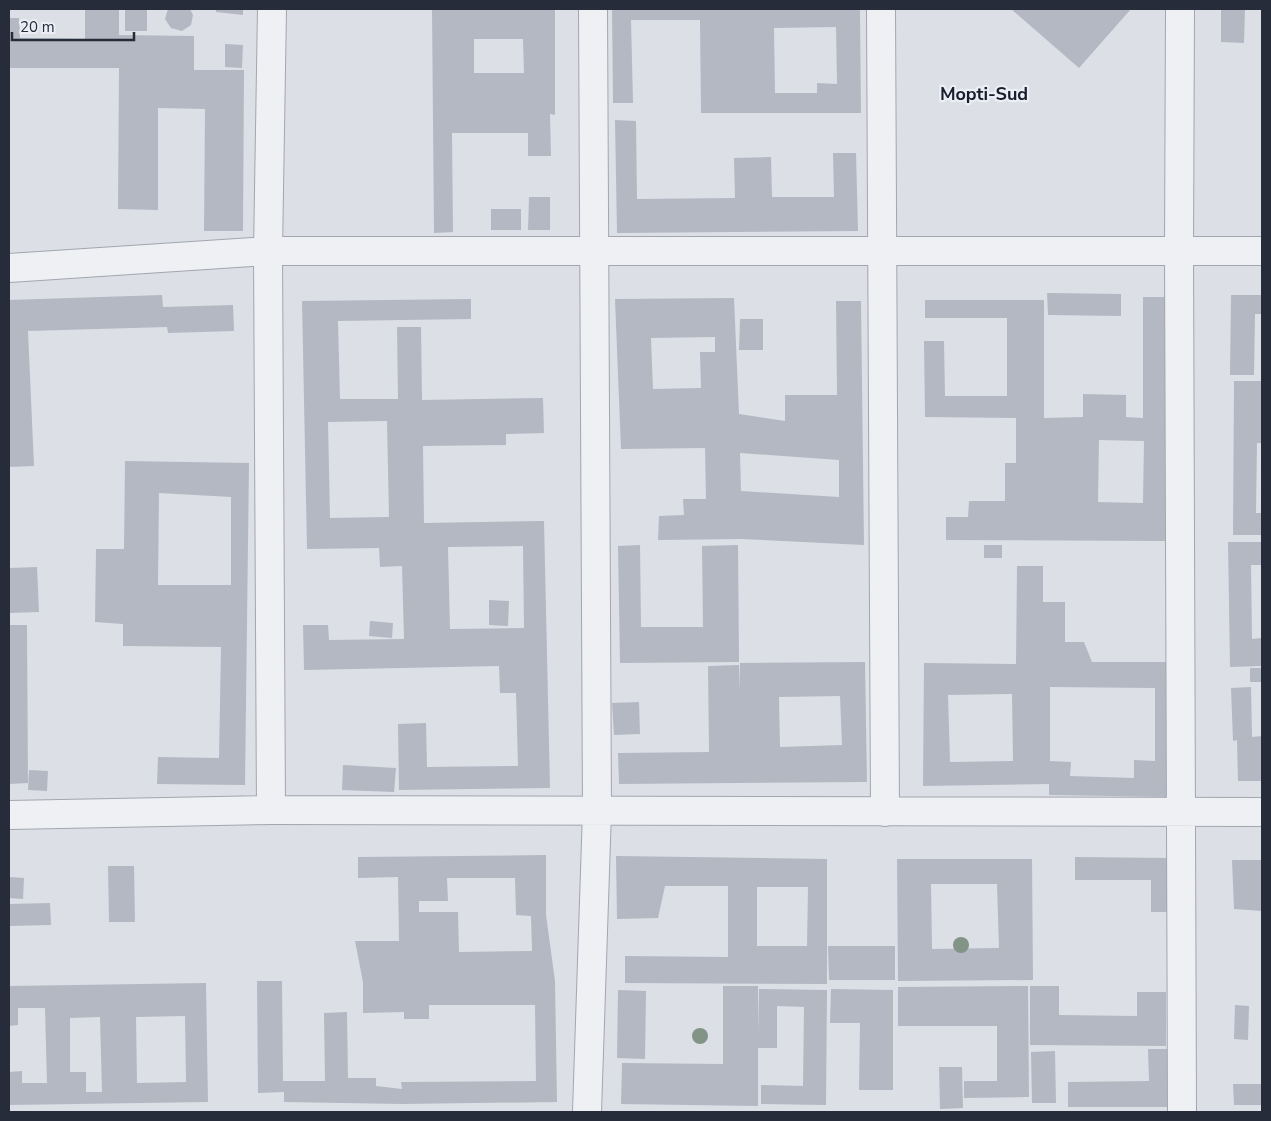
<svg xmlns="http://www.w3.org/2000/svg" width="1271" height="1121" font-family="'Nunito Sans',sans-serif">
  <style>
    .building { fill: #b4b8c2; fill-rule: evenodd }
    .lines { fill: none; stroke-linecap: round; stroke-linejoin: round }
    .minor-casing { stroke: #a2a6af; stroke-width: 30 }
    .minor { stroke: #eff0f4; stroke-width: 28 }
    .tree { fill: #819485 }
    .labels { text-anchor: middle; stroke-width: 4.5; stroke-linejoin: round; paint-order: stroke }
    .quarter-label { font-size: 18px; font-weight: bold; fill: #191d2c; stroke: #ebeef4 }
  </style>
  <rect width="100%" height="100%" fill="#dcdfe6"/>
  <path class="building" d="M 85,9 L 119,9 L 119,35 L 194,36 L 194,70 L 244,70 L 243,231 L 204,231 L 205,109 L 158,108 L 158,210 L 118,209 L 119,68 L 9,68 L 9,18 L 19,18 L 20,38 L 85,39 Z
    M 125,9 L 147,9 L 147,31 L 125,31 Z
    M 168,9 L 190,9 L 193,15 L 191,25 L 182,31 L 171,28 L 165,19 Z
    M 216,9 L 243,9 L 243,15 L 216,12 Z
    M 432,9 L 555,9 L 555,115 L 550,114 L 551,156 L 528,156 L 528,133 L 452,133 L 453,232 L 434,233 ZM 474,39 L 523,39 L 524,73 L 474,73 Z
    M 612,9 L 860,9 L 861,113 L 701,113 L 700,20 L 631,20 L 633,103 L 613,103 ZM 836,27 L 837,84 L 817,83 L 817,93 L 775,93 L 774,28 Z
    M 1011,9 L 1131,9 L 1079,68 Z
    M 1221,9 L 1245,9 L 1244,43 L 1221,42 Z
    M 225,44 L 243,45 L 242,68 L 225,67 Z
    M 615,120 L 636,121 L 637,199 L 735,198 L 734,158 L 771,157 L 772,197 L 834,197 L 833,153 L 856,153 L 858,231 L 617,233 Z
    M 529,197 L 550,197 L 550,230 L 528,230 Z
    M 491,209 L 521,209 L 521,230 L 491,230 Z
    M 1047,293 L 1121,294 L 1121,316 L 1048,315 Z
    M 162,295 L 163,307 L 233,305 L 234,331 L 168,333 L 167,327 L 28,331 L 34,466 L 9,467 L 9,300 Z
    M 1231,295 L 1262,295 L 1262,314 L 1255,314 L 1254,375 L 1230,375 Z
    M 1143,297 L 1166,297 L 1165,541 L 946,540 L 946,517 L 968,517 L 969,501 L 1005,501 L 1005,463 L 1016,463 L 1016,418 L 925,417 L 924,341 L 944,341 L 945,396 L 1007,396 L 1007,318 L 925,318 L 925,300 L 1044,300 L 1044,418 L 1083,417 L 1083,394 L 1126,395 L 1126,417 L 1143,418 ZM 1099,440 L 1144,441 L 1143,503 L 1098,502 Z
    M 734,298 L 739,414 L 785,421 L 785,395 L 837,395 L 836,301 L 861,301 L 864,545 L 741,539 L 658,540 L 659,516 L 684,515 L 683,499 L 706,499 L 705,448 L 621,449 L 615,299 ZM 715,337 L 715,352 L 700,352 L 701,388 L 653,389 L 651,338 ZM 740,453 L 839,460 L 839,497 L 741,491 Z
    M 471,299 L 471,319 L 338,321 L 340,399 L 398,399 L 397,327 L 421,327 L 422,400 L 543,398 L 544,433 L 506,434 L 506,445 L 423,446 L 424,523 L 544,521 L 550,788 L 399,790 L 398,724 L 426,723 L 427,767 L 518,766 L 516,693 L 500,693 L 499,666 L 304,670 L 303,625 L 328,625 L 329,640 L 404,639 L 402,566 L 380,567 L 379,548 L 307,549 L 302,301 ZM 387,421 L 389,517 L 330,518 L 328,422 ZM 523,546 L 524,628 L 450,629 L 448,547 Z
    M 740,319 L 763,319 L 763,350 L 739,350 Z
    M 1234,381 L 1262,381 L 1262,443 L 1257,443 L 1256,513 L 1262,513 L 1262,535 L 1233,535 Z
    M 125,461 L 249,463 L 245,785 L 157,784 L 158,757 L 219,758 L 221,647 L 123,646 L 123,624 L 95,622 L 96,549 L 124,549 ZM 159,493 L 231,497 L 231,585 L 158,585 Z
    M 1228,542 L 1262,542 L 1262,565 L 1251,565 L 1252,639 L 1262,638 L 1262,666 L 1230,667 Z
    M 640,545 L 641,627 L 703,627 L 702,546 L 738,545 L 739,662 L 620,663 L 618,546 Z
    M 984,545 L 1002,545 L 1002,558 L 984,558 Z
    M 1017,566 L 1043,566 L 1043,602 L 1065,602 L 1065,642 L 1084,642 L 1092,662 L 1173,662 L 1173,797 L 1049,795 L 1049,784 L 923,786 L 924,663 L 1016,664 ZM 1050,687 L 1155,688 L 1155,761 L 1134,760 L 1134,778 L 1070,776 L 1071,762 L 1050,761 ZM 1012,694 L 1013,761 L 950,762 L 948,695 Z
    M 37,567 L 39,612 L 9,613 L 9,568 Z
    M 489,600 L 509,601 L 508,626 L 489,625 Z
    M 370,621 L 393,623 L 392,638 L 369,636 Z
    M 9,625 L 27,625 L 28,783 L 9,784 Z
    M 865,662 L 867,782 L 619,784 L 618,753 L 709,752 L 708,666 L 739,665 L 740,691 L 740,663 ZM 840,696 L 842,745 L 780,747 L 779,697 Z
    M 1250,668 L 1262,668 L 1262,682 L 1250,682 Z
    M 1251,687 L 1252,737 L 1262,736 L 1262,781 L 1238,781 L 1237,740 L 1233,741 L 1231,688 Z
    M 639,702 L 640,734 L 614,735 L 612,703 Z
    M 343,765 L 396,768 L 394,792 L 342,790 Z
    M 29,770 L 48,771 L 47,791 L 28,790 Z
    M 546,855 L 546,915 L 555,981 L 557,1102 L 402,1104 L 284,1102 L 284,1092 L 258,1093 L 257,981 L 282,981 L 283,1081 L 325,1081 L 324,1013 L 347,1012 L 348,1078 L 376,1078 L 376,1086 L 402,1089 L 401,1082 L 536,1081 L 535,1005 L 429,1005 L 429,1019 L 404,1019 L 404,1012 L 363,1013 L 363,982 L 355,941 L 399,941 L 398,877 L 358,878 L 358,857 ZM 447,878 L 515,878 L 516,915 L 531,916 L 532,951 L 459,952 L 458,912 L 419,912 L 419,901 L 448,901 Z
    M 616,856 L 827,859 L 827,984 L 625,983 L 625,956 L 728,957 L 728,886 L 665,886 L 658,918 L 617,919 ZM 757,887 L 808,887 L 807,946 L 757,946 Z
    M 1075,857 L 1170,858 L 1170,912 L 1151,912 L 1151,880 L 1075,880 Z
    M 897,859 L 1032,859 L 1033,980 L 898,981 ZM 931,884 L 997,884 L 999,948 L 932,949 Z
    M 1232,860 L 1262,860 L 1262,911 L 1234,909 Z
    M 108,866 L 134,866 L 135,922 L 109,922 Z
    M 9,877 L 24,878 L 23,899 L 9,898 Z
    M 50,903 L 51,925 L 9,926 L 9,904 Z
    M 828,946 L 895,946 L 895,980 L 829,980 Z
    M 206,983 L 208,1102 L 9,1105 L 9,1072 L 22,1071 L 22,1083 L 47,1083 L 45,1008 L 18,1008 L 18,1025 L 9,1026 L 9,986 ZM 185,1016 L 186,1082 L 137,1083 L 136,1017 ZM 100,1017 L 102,1092 L 86,1092 L 86,1072 L 70,1072 L 70,1018 Z
    M 723,986 L 758,986 L 758,1034 L 759,989 L 827,990 L 826,1105 L 761,1104 L 761,1085 L 803,1086 L 804,1007 L 777,1006 L 777,1048 L 758,1048 L 758,1106 L 621,1104 L 622,1063 L 723,1064 Z
    M 1028,986 L 1029,1097 L 964,1098 L 964,1081 L 997,1081 L 997,1026 L 898,1026 L 898,987 Z
    M 1030,986 L 1059,986 L 1059,1015 L 1137,1016 L 1137,992 L 1166,992 L 1166,1046 L 1030,1045 Z
    M 831,989 L 893,990 L 893,1090 L 859,1090 L 860,1023 L 830,1023 Z
    M 618,990 L 646,991 L 645,1059 L 617,1058 Z
    M 1235,1005 L 1249,1006 L 1248,1040 L 1234,1039 Z
    M 1148,1049 L 1168,1049 L 1169,1107 L 1068,1107 L 1068,1082 L 1149,1081 Z
    M 1055,1051 L 1056,1103 L 1032,1103 L 1031,1052 Z
    M 939,1067 L 962,1067 L 963,1108 L 940,1109 Z
    M 1233,1084 L 1262,1084 L 1262,1105 L 1234,1105 Z"/>
  <g class="lines">
    <defs>
      <path id="minor" d="M 881,9 L 885,812
        M 1180,9 L 1179,251 L 1182,1112
        M 9,268 L 268,251 L 1262,251
        M 271,810 L 268,251 L 272,9
        M 9,815 L 271,810 L 1262,812
        M 587,1112 L 597,811 L 593,9"/>
    </defs>
    <use href="#minor" class="minor-casing"/>
    <use href="#minor" class="minor"/>
  </g>
  <g class="tree">
    <circle cx="961" cy="945" r="8"/>
    <circle cx="700" cy="1036" r="8"/>
  </g>
  <g class="labels">
    <g class="quarter-label">
      <text x="984" y="100">Mopti-Sud</text>
    </g>
  </g>
  <rect width="1271" height="1121" fill="none" stroke="#272c3b" stroke-width="20"/>
  <path d="M12 32v8h122v-8" fill="none" stroke="#272c3b" stroke-width="2.5"/>
  <text x="20" y="32" font-size="15" fill="#272c3b" stroke="#ebeef4" stroke-width="4" paint-order="stroke">20 m</text>
</svg>
